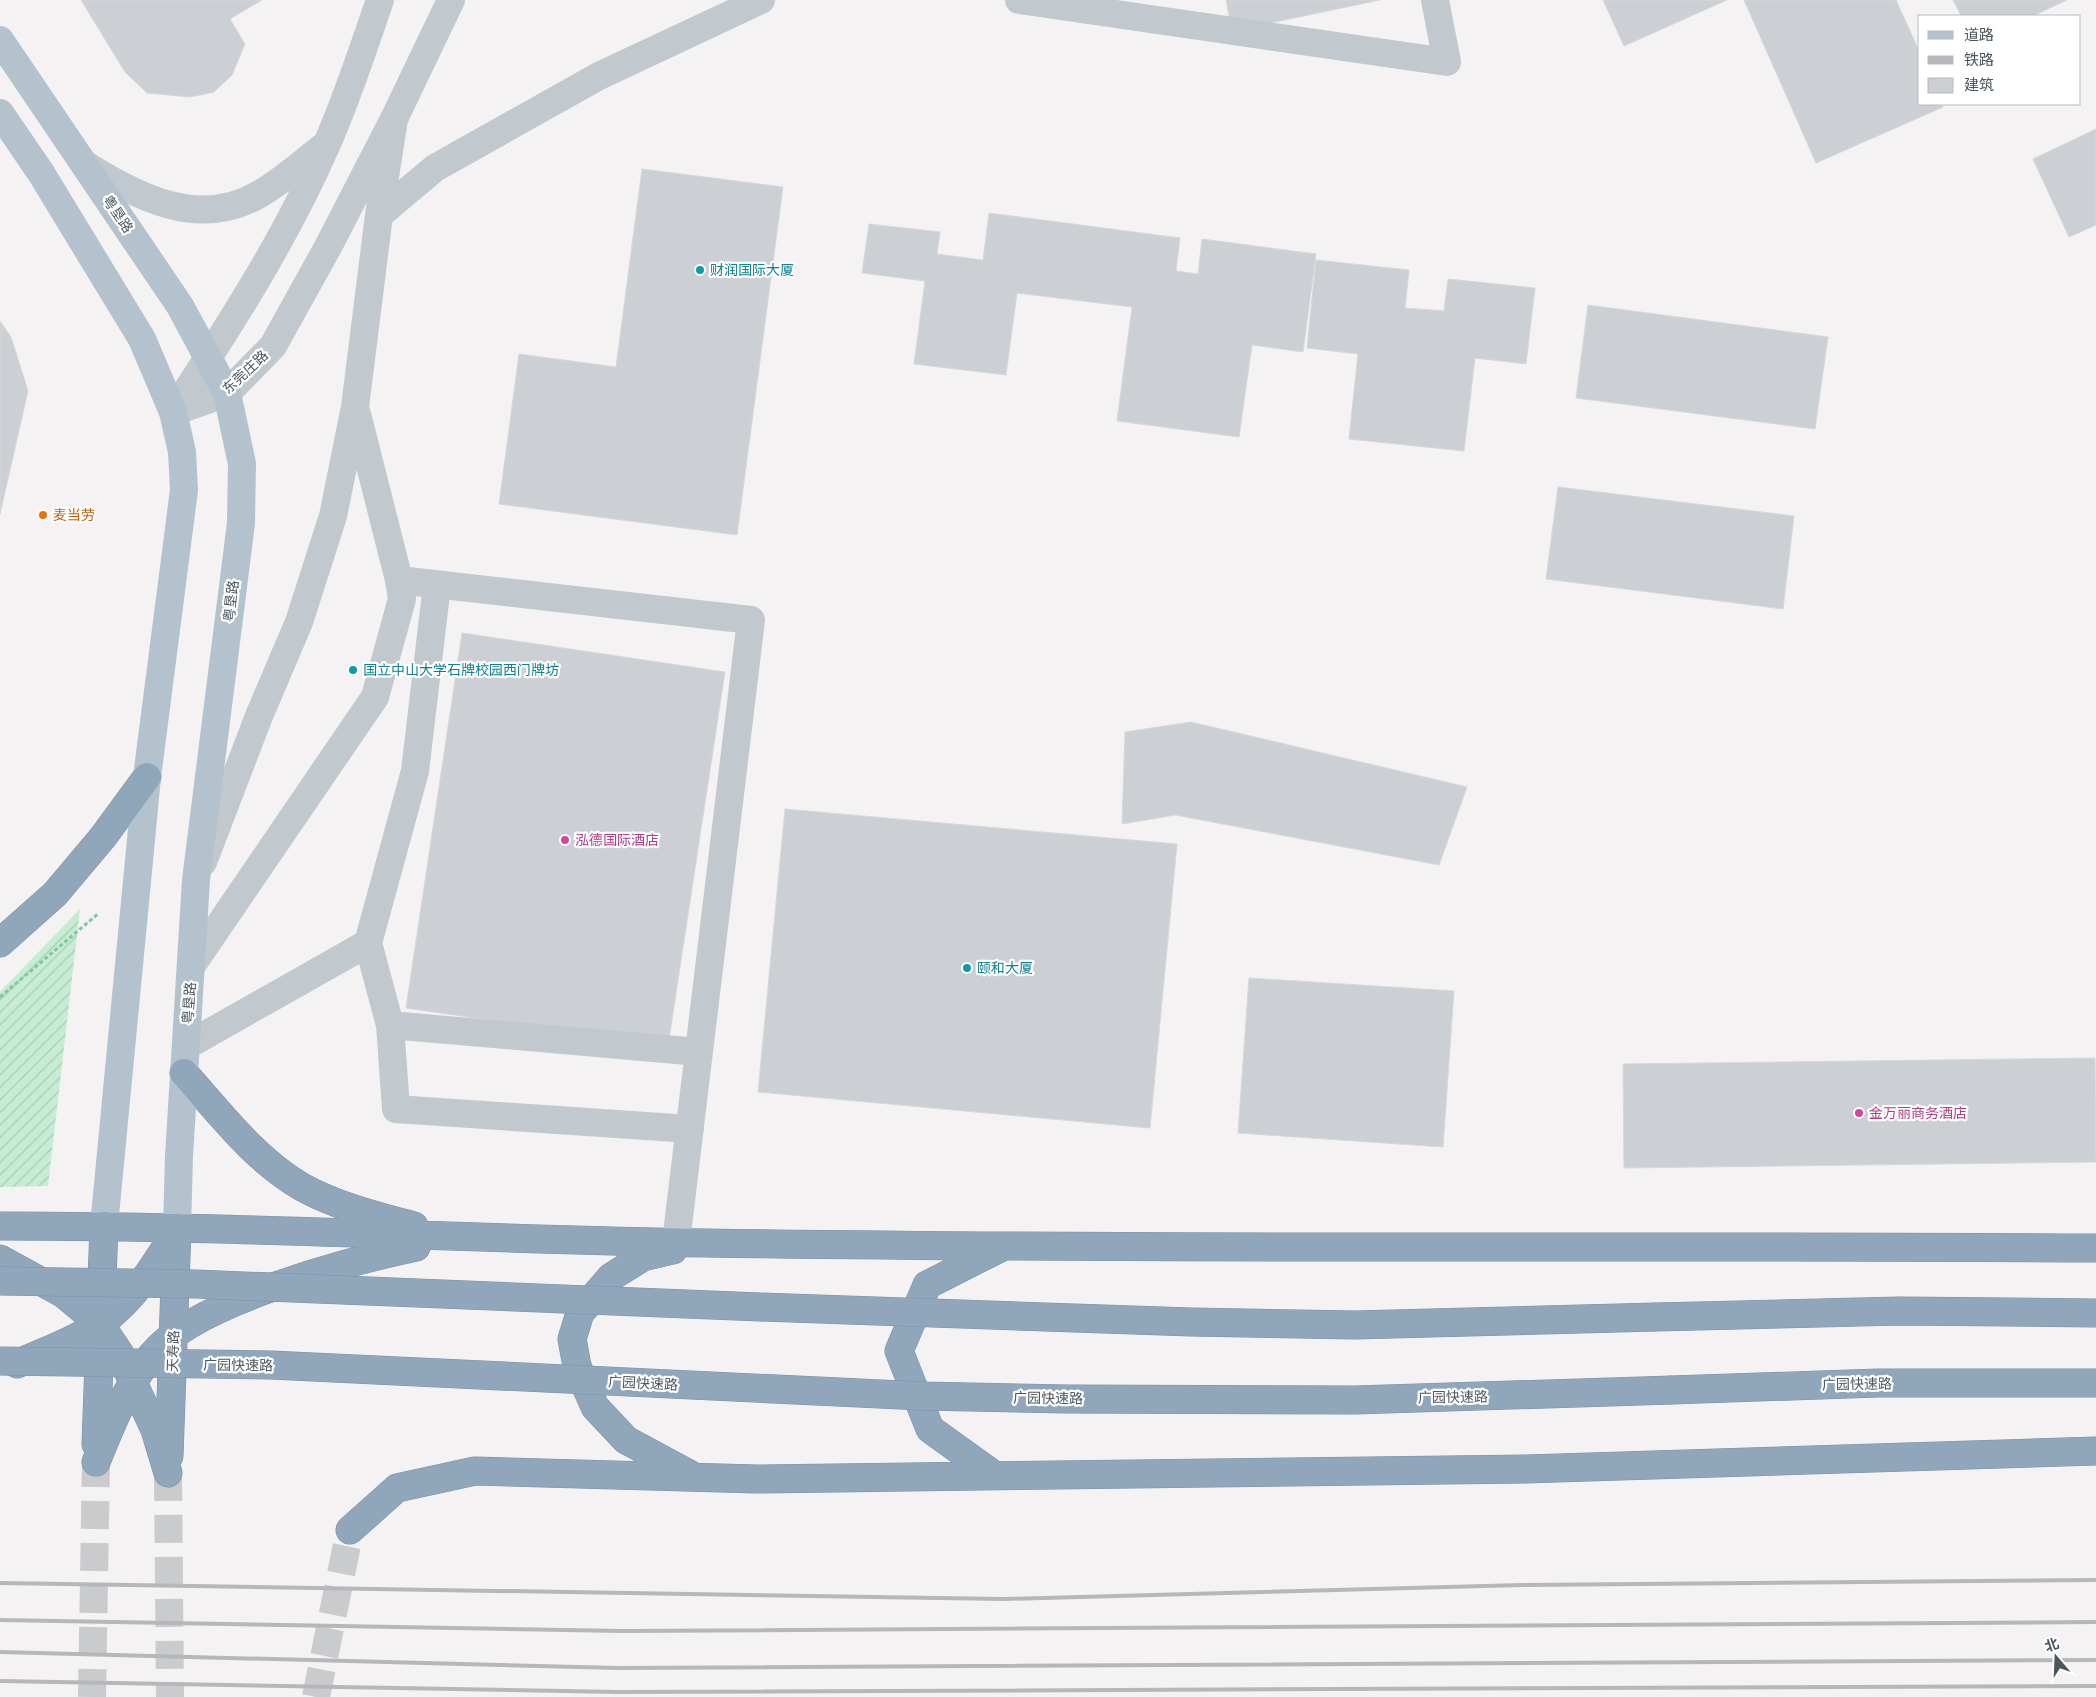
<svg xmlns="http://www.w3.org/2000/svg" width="2096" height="1697" font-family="Ubuntu,'Noto Sans SC',sans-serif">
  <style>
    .garden { fill: url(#garden-furrows) }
    .building { fill: #cccfd3; stroke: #d6d8dc }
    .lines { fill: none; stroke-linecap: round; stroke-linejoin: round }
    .highway-tunnel { stroke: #cacbcd; stroke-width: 28; stroke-dasharray: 28 14; stroke-linecap: butt }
    .highway-casing { stroke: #7a91a7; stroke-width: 29 }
    .path { stroke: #81c7a1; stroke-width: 3; stroke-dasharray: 4 2.5; stroke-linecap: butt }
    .minor { stroke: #c1c9cf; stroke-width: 28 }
    .major { stroke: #b4c2cd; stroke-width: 28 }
    .highway { stroke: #8fa6bb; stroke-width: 28 }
    .rail { stroke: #b5b7bb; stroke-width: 4 }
    .highway-bridge-casing { stroke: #7a91a7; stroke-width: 29; stroke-linecap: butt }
    .highway-bridge { stroke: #8fa6bb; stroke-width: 28 }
    .culture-dot { fill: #0f9aa8; stroke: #fff; stroke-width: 2 }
    .food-dot { fill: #e8710a; stroke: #fff; stroke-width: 2 }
    .hotel-dot { fill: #d1479c; stroke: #fff; stroke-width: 2 }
    .labels { text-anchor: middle; stroke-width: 4.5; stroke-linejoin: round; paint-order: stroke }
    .street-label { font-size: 14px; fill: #4b565d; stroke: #fff }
    .culture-label { font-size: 14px; fill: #0d838f; stroke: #fff; text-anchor: start }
    .food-label { font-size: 14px; fill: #c56008; stroke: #fff; text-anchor: start }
    .hotel-label { font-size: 14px; fill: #b23c85; stroke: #fff; text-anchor: start }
  </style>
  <defs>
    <pattern id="garden-furrows" width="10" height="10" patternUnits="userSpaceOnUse" patternTransform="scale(1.25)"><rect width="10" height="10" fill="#c6ecd3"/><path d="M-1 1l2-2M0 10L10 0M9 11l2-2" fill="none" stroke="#acccb8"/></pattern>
  </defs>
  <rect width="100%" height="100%" fill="#f4f2f2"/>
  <path class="garden" d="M 80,909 L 48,1186 L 0,1187 L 0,992 Z"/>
  <path class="building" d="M 81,0 L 262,0 L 230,19 L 245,44 L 232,75 L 214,92 L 190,97 L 147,93 L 125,72 Z
    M 1226,0 L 1380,0 L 1232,31 Z
    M 1603,0 L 1727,0 L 1624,46 Z
    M 1744,0 L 1896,0 L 1920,53 L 1920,104 L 1942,104 L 1943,107 L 1816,163 Z
    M 1953,0 L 2067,0 L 2033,16 L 1961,16 Z
    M 2096,129 L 2096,225 L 2069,237 L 2033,159 Z
    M 642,169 L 783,187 L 737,535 L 499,504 L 519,354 L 616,367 Z
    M 989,213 L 1180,238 L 1176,271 L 1198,274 L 1202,239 L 1316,254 L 1303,352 L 1252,345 L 1239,437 L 1117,421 L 1132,307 L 1017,293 L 1006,375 L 914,364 L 925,281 L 862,273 L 869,224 L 940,232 L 937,254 L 983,260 Z
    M 1316,260 L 1409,270 L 1405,308 L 1444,311 L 1448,279 L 1535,288 L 1526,364 L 1475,358 L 1464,451 L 1349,439 L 1358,354 L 1307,348 Z
    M 1588,305 L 1828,337 L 1815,429 L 1576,398 Z
    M 0,321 L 11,337 L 28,391 L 0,514 Z
    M 1558,487 L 1794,516 L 1783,609 L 1546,579 Z
    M 462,633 L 725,672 L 668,1046 L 406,1008 Z
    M 1191,722 L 1467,787 L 1439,865 L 1175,815 L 1122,824 L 1125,732 Z
    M 785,809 L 1177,844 L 1150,1128 L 758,1092 Z
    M 1249,978 L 1454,991 L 1443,1147 L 1238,1133 Z
    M 2095,1058 L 2096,1162 L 1624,1168 L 1623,1064 Z"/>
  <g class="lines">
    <path class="highway-tunnel" d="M 168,1473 L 170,1697
      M 92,1697 L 96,1462
      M 316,1697 L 350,1530"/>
    <defs>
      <path id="highway" d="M 0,943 L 55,894 L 103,837 L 147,777
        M 184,1073 C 220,1113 254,1159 302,1187 C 336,1206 377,1216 414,1226
        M 0,1226 C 235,1226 470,1239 706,1243 C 1169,1250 1632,1245 2096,1248
        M 673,1250 L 643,1257 L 611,1277 L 580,1313 L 572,1339 L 577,1366 L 595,1407 L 626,1440 L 691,1475
        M 0,1259 L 64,1294 L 100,1324 L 120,1354 L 155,1430 L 168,1473
        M 1656,1317 L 1900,1311 L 2096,1313
        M 17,1364 C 45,1351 75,1341 100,1324 C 134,1300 156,1264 177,1229
        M 1672,1390 L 1878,1383 L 2096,1383
        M 96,1444 L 104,1226
        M 169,1456 L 177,1228
        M 96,1462 C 111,1425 126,1387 152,1355 C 194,1302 350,1261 416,1247
        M 994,1475 L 930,1429 L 899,1351 L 927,1285 L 1000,1248
        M 350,1530 L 397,1488 L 475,1471 L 756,1479 L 1526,1469 L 2096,1451"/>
    </defs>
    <use href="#highway" class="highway-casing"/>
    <path class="path" d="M 0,997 L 99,913"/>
    <path class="minor" d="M 1019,0 L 1447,62 L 1435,0
      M 86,165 C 137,197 199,229 258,195 C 281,182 302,163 323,147
      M 379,215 L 435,168 L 599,76 L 761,0
      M 173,412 L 227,393 L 273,346 L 329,245 L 394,119 L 451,0
      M 173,412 C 229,326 285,240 326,146 C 347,99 363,49 380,0
      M 399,580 L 751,620 L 676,1242
      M 203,862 L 259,716 L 299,622 L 333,516 L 355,407 L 379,215 L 394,119
      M 368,943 L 390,1025 L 699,1052
      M 192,965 L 375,697 L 402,599 L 399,580 L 357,414
      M 390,1025 L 396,1109 L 690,1129
      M 186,1046 L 368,943 L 415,771 L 437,585"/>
    <path class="major" d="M 0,40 L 180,306 L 227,393 L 242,464 L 241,523 L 196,880 L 179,1156 L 177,1228
      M 0,113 L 41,173 L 142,339 L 173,412 L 182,452 L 184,490 L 147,777 L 104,1226"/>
    <use href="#highway" class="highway"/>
    <path class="rail" d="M 0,1583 L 1003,1599 L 1522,1585 L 2096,1580
      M 0,1620 L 623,1631 L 2096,1622
      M 0,1652 L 618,1668 L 2096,1660
      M 0,1681 L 618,1692 L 2096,1686"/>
    <defs>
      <path id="highway-bridge" d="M 0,1281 L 196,1284 L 760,1307 L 1191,1322 L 1355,1325 L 1656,1317
        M 0,1361 L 271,1365 L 922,1396 L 1066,1399 L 1355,1400 L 1672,1390"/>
    </defs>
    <use href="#highway-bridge" class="highway-bridge-casing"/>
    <use href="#highway-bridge" class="highway-bridge"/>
  </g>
  <g class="culture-dot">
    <circle cx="700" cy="270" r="5"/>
    <circle cx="353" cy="670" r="5"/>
    <circle cx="967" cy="968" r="5"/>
  </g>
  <circle class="food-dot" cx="43" cy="515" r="5"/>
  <g class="hotel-dot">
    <circle cx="565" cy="840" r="5"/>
    <circle cx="1859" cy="1113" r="5"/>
  </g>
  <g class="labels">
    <g class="street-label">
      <text transform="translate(118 214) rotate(56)" y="5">粤垦路</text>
      <text transform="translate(245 372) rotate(-43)" y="5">东莞庄路</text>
      <text transform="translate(231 601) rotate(-83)" y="5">粤垦路</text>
      <text transform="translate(189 1003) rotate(-86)" y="5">粤垦路</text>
      <text transform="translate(173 1351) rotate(-88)" y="5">天寿路</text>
      <text transform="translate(238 1365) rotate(1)" y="5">广园快速路</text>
      <text transform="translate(643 1383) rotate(3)" y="5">广园快速路</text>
      <text transform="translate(1857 1384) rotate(-1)" y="5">广园快速路</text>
      <text transform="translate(1453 1397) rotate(-1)" y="5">广园快速路</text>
      <text transform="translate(1048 1398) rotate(1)" y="5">广园快速路</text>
    </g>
    <g class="culture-label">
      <text x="710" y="275">财润国际大厦</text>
      <text x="363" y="675">国立中山大学石牌校园西门牌坊</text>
      <text x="977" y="973">颐和大厦</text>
    </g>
    <g class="food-label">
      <text x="53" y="520">麦当劳</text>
    </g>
    <g class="hotel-label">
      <text x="575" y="845">泓德国际酒店</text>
      <text x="1869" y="1118">金万丽商务酒店</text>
    </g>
  </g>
  <rect x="1918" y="15" width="162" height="90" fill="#ffffff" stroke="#b7bbbe"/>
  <rect x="1928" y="31" width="25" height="8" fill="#b4c2cd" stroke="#b7bbbe"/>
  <text x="1964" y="40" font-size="15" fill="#4b565d">道路</text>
  <rect x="1928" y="56" width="25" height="8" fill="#b5b7bb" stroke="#b7bbbe"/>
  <text x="1964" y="65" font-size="15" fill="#4b565d">铁路</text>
  <rect x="1928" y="78" width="25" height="15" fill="#cccfd3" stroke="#b7bbbe"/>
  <text x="1964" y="90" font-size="15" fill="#4b565d">建筑</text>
  <g transform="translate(2056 1657) rotate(341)" stroke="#ffffff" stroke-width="4" paint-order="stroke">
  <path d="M0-4L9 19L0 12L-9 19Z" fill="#4b565d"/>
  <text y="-8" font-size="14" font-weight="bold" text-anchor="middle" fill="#4b565d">北</text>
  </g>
</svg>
